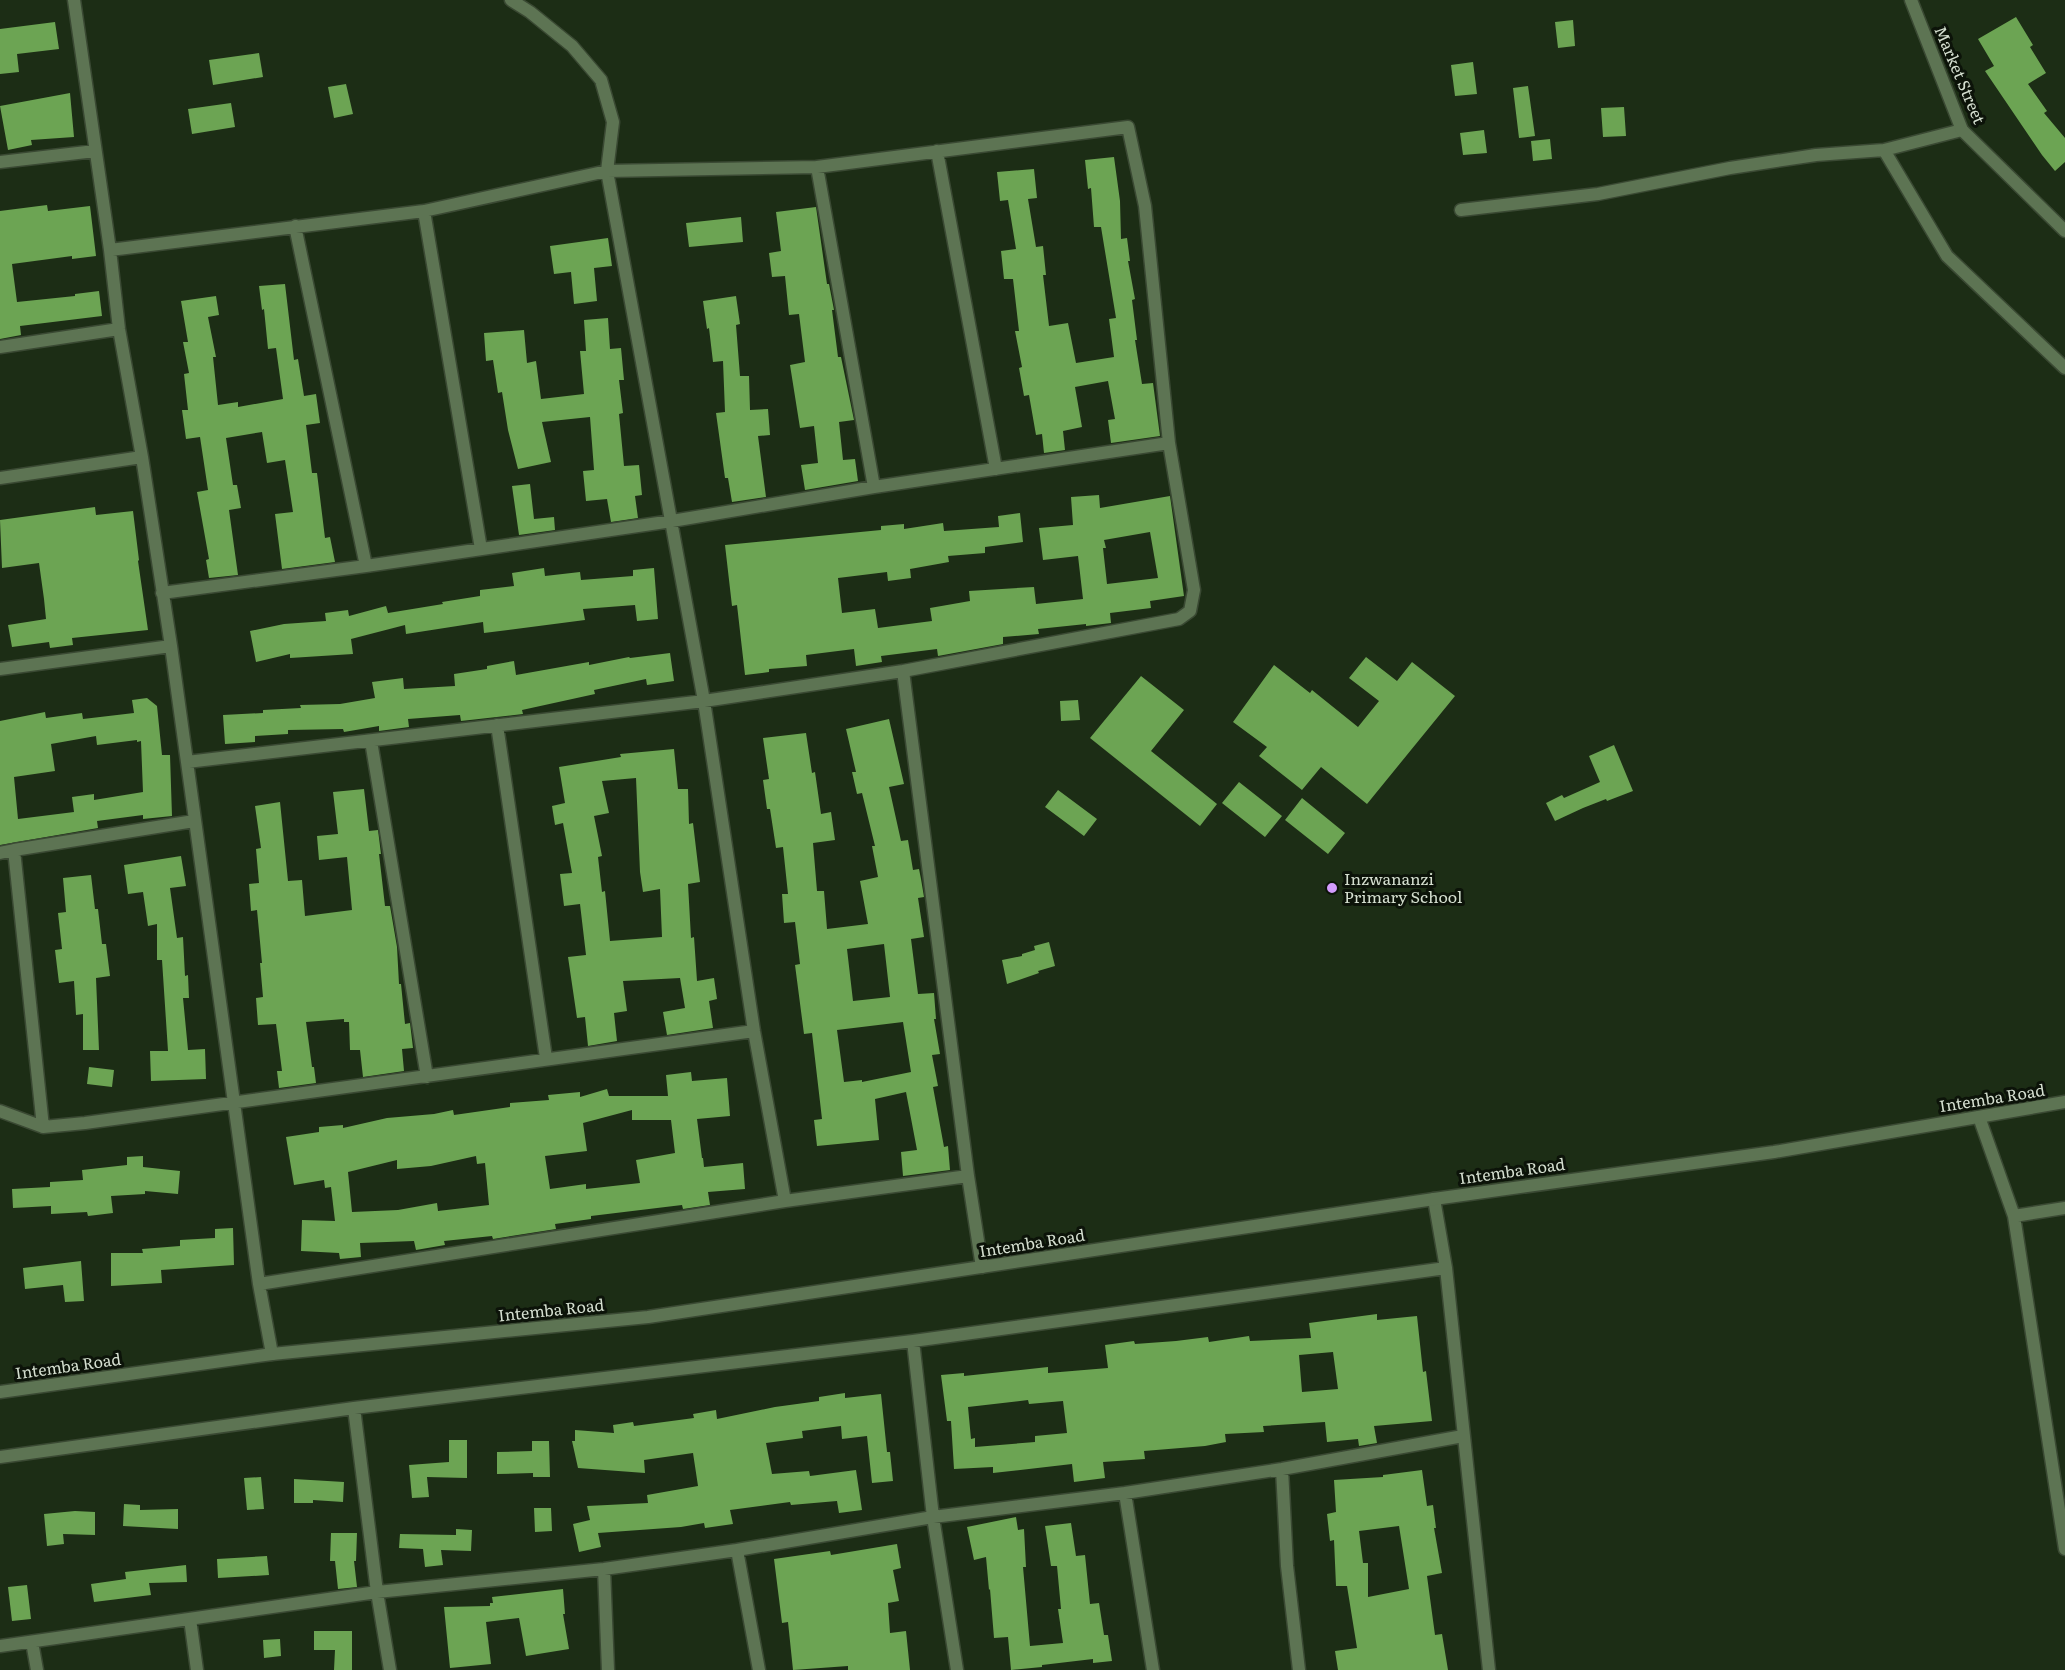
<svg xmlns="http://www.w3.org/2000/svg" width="2065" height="1670" font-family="Literata,serif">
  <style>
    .building { fill: #6ca453; fill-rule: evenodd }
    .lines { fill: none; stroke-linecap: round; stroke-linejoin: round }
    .service-casing { stroke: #3a4933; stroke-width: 15 }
    .minor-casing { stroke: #3a4933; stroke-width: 15 }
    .tertiary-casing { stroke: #3a4933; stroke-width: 15 }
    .service { stroke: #5d7453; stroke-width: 12 }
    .minor { stroke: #5d7453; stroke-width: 12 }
    .tertiary { stroke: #5d7453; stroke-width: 12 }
    .poi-dot { fill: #d39cfd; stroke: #0c1309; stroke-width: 2 }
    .labels { text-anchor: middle; stroke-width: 6; stroke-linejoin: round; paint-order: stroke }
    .street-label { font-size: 16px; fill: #d5dfd0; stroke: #0c1309 }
    .poi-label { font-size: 16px; fill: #d5dfd0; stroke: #0c1309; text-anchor: start }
  </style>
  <rect width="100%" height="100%" fill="#1c2d15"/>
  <path class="building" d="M 2016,17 L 2033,45 L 2030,47 L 2046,73 L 2028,84 L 2047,111 L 2044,113 L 2065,138 L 2065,162 L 2055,171 L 2042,155 L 1985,71 L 1994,66 L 1978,39 Z
    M 1573,20 L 1575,46 L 1558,48 L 1555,22 Z
    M 55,22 L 59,49 L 17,54 L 19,72 L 0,74 L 0,29 Z
    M 259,53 L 263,77 L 213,85 L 209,60 Z
    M 1473,62 L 1477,94 L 1455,96 L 1451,65 Z
    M 346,84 L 353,114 L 334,118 L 328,87 Z
    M 1528,86 L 1535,136 L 1519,138 L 1513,88 Z
    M 70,93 L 74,137 L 31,140 L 32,145 L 8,150 L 0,106 Z
    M 231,103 L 235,127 L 192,134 L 188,109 Z
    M 1624,107 L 1626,136 L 1603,137 L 1601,108 Z
    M 1484,130 L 1487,153 L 1463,155 L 1460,133 Z
    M 1550,139 L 1552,159 L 1533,161 L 1531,141 Z
    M 1114,157 L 1120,201 L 1121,239 L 1127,238 L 1130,261 L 1128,261 L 1135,299 L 1132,300 L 1137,340 L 1135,340 L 1142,384 L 1153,383 L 1160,436 L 1111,443 L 1108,420 L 1115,419 L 1108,381 L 1075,387 L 1082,427 L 1063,431 L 1065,450 L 1044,453 L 1042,434 L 1036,435 L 1029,395 L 1024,396 L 1019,368 L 1022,367 L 1015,331 L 1019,331 L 1013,279 L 1004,279 L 1001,251 L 1016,249 L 1008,200 L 1000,201 L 997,172 L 1034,169 L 1037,198 L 1028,199 L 1036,247 L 1043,246 L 1046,275 L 1043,275 L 1049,326 L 1068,323 L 1076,363 L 1114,357 L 1109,319 L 1116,318 L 1101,227 L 1094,227 L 1091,188 L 1088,189 L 1085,160 Z
    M 47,205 L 48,211 L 90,206 L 96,256 L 72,259 L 72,256 L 12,264 L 17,302 L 75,296 L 75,294 L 99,291 L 102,316 L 20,326 L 21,335 L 0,339 L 0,211 Z
    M 816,207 L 827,284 L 829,284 L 834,310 L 832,310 L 838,357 L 841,357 L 854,420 L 839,422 L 843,460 L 855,459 L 858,481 L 805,490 L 801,465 L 818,463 L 814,426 L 800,428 L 790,365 L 805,362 L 799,314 L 789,315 L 785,276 L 772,277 L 769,253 L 781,251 L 776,212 Z
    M 741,217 L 743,242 L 689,247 L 686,223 Z
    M 608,238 L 612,266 L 594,268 L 597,301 L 574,304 L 571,272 L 554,274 L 550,246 Z
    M 285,284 L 294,360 L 298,359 L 304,396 L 316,394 L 320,423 L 306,425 L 312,473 L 317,473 L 325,538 L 330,537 L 335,562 L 282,569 L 275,514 L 293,512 L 285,460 L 267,463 L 262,432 L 226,438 L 233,485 L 237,485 L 241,508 L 229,510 L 238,575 L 209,578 L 206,560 L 209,559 L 197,492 L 208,490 L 200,437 L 186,439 L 182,410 L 188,410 L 184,374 L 189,373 L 183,342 L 188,342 L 181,301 L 216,296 L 219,315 L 208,317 L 216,357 L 213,357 L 218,405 L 238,402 L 238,407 L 283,399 L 276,348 L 268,349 L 264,309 L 262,310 L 259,286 Z
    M 736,296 L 740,324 L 736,325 L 740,376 L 749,376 L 750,410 L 768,409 L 770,435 L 758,436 L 766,497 L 732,502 L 728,478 L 725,478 L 716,413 L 725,412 L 723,361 L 713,362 L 709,328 L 707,329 L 703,301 Z
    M 608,318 L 610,349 L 621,348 L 624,380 L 619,380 L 623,413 L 619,414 L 624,466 L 639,465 L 642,495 L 635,496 L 638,518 L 611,522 L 607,499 L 586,501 L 583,471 L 594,470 L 590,417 L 542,422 L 551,462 L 518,469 L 508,430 L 502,392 L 498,393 L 493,360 L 486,361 L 484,333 L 524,330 L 527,363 L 536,361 L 541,399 L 584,394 L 580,351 L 586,351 L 584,320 Z
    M 530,484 L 534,519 L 554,517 L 555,530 L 519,535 L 512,486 Z
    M 1099,495 L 1100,508 L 1170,496 L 1184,596 L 1150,601 L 1151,608 L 1110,613 L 1111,623 L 1086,626 L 1086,624 L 1038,629 L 1039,634 L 1003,637 L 1003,644 L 938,656 L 937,649 L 881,656 L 882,662 L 856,666 L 854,649 L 806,655 L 807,666 L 769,669 L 769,672 L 745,675 L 737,605 L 732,606 L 725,545 L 881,530 L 881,526 L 904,524 L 904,529 L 943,523 L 944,531 L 999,527 L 998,516 L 1020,513 L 1023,542 L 985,547 L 985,553 L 948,556 L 949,562 L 910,569 L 911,578 L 888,581 L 887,572 L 838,578 L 842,613 L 875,609 L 878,628 L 932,621 L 930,608 L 970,601 L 969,591 L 1034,587 L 1036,604 L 1083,599 L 1078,556 L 1043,560 L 1039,528 L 1073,525 L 1071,497 ZM 1150,532 L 1158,578 L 1107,584 L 1103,548 L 1106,548 L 1104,540 Z
    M 95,507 L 96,515 L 133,511 L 139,560 L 138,561 L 148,630 L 72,638 L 73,645 L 50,648 L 49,642 L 12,647 L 8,625 L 46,619 L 44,599 L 39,563 L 2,568 L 0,520 Z
    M 544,568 L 545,576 L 580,572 L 581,580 L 633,576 L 633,570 L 654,568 L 658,619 L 637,621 L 635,605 L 583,609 L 585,620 L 484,633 L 483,622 L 406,634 L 405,625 L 351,639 L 353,654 L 290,658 L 290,654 L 256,662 L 250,631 L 284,624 L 326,621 L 325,613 L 348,610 L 349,616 L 386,606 L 388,613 L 443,604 L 442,602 L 480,596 L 480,590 L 514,586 L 512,573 Z
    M 670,653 L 674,681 L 647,685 L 646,679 L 594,690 L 595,694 L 522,710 L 523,714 L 461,721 L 460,715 L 408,719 L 409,727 L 379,731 L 379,726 L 344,732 L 343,729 L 288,730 L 288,734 L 255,736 L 255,742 L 225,744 L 223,715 L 263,713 L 263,710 L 301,708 L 300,705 L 340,704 L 375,698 L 372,682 L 403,678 L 404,689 L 455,686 L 454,674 L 487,669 L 487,666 L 514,661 L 516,675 L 589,662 L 589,665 L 629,657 L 630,658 Z
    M 1366,657 L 1397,681 L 1412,662 L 1455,696 L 1367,804 L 1321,767 L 1302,790 L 1259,756 L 1267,747 L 1233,722 L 1274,665 L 1310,693 L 1312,690 L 1358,727 L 1379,701 L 1349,678 Z
    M 1141,676 L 1184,710 L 1151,751 L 1217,804 L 1200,826 L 1090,738 Z
    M 147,698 L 157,706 L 162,755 L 170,755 L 172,816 L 143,819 L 143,815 L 97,821 L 98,828 L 0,845 L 0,721 L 45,712 L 46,718 L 82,713 L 83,719 L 134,713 L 132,700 ZM 96,736 L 97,745 L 137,740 L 137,742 L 141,741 L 143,792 L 94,800 L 94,794 L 72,797 L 74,812 L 18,819 L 14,777 L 55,771 L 51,744 Z
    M 1078,700 L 1080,720 L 1061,721 L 1060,701 Z
    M 889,719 L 904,784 L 889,787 L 901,841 L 908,840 L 913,870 L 919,869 L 921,879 L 924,897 L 918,898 L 924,937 L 911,939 L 918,994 L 934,993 L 936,1019 L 934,1019 L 940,1054 L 932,1055 L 938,1086 L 933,1087 L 944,1147 L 948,1146 L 950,1170 L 903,1176 L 901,1152 L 917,1150 L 906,1092 L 875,1099 L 879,1140 L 817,1146 L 814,1120 L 822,1119 L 812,1033 L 804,1034 L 795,965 L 800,964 L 795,922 L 784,923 L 782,894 L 788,894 L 783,847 L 776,848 L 770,809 L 767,809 L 763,780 L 769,779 L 763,738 L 806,733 L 812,773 L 815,772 L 821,814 L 831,812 L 835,840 L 813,843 L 817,891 L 824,891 L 827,929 L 868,924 L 860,881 L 878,877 L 872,846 L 875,846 L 862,793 L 857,794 L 852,772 L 856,772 L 846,729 ZM 884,944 L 890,997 L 853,1001 L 847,949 ZM 903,1022 L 911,1072 L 862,1082 L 862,1080 L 844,1082 L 837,1030 Z
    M 1614,745 L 1633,791 L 1607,801 L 1606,799 L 1583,808 L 1555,821 L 1546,803 L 1562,795 L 1564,798 L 1600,782 L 1589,756 Z
    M 674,749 L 678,789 L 688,789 L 689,824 L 693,823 L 700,882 L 688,884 L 691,938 L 694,937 L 697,981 L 714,978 L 717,999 L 709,1001 L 713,1028 L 667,1035 L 663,1012 L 685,1008 L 680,978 L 623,981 L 627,1011 L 614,1013 L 617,1041 L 588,1046 L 585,1017 L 577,1018 L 568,957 L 586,955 L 580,904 L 564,906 L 560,874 L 572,873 L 563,823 L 555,825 L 552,806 L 565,803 L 559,767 L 621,757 L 620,754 ZM 636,778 L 640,872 L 643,892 L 660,889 L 662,937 L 610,941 L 605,891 L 602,892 L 598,857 L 602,856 L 594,816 L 609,813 L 602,781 Z
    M 1239,782 L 1282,816 L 1265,837 L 1222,803 Z
    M 364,789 L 369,831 L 378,830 L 381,854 L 379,854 L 385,906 L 390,906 L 397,947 L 399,984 L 401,984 L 405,1024 L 410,1023 L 413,1048 L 402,1049 L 404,1071 L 363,1077 L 360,1050 L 350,1050 L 349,1022 L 344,1022 L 344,1019 L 306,1022 L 312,1067 L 314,1067 L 316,1083 L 279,1088 L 277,1071 L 282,1071 L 276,1024 L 258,1025 L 256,998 L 263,997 L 260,963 L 262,963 L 257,910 L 251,911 L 249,884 L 259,883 L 256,849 L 261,848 L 255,806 L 280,802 L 288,881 L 302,880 L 305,916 L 352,910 L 347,857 L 319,860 L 317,836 L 338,834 L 333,792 Z
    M 1058,790 L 1097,819 L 1084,836 L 1045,807 Z
    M 1302,798 L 1345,833 L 1328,854 L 1285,820 Z
    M 181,856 L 186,886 L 170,888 L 177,938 L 183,937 L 185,976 L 188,975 L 189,998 L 183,998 L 188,1050 L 205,1049 L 206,1079 L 151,1081 L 150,1051 L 168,1051 L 162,960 L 157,960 L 157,924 L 148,926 L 143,892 L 128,894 L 124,865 Z
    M 91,875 L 95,909 L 98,909 L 102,944 L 106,944 L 110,976 L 96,978 L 99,1050 L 83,1050 L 83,1014 L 76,1015 L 74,981 L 59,983 L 55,950 L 62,949 L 58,913 L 66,912 L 63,878 Z
    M 1049,942 L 1055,966 L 1038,971 L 1039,973 L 1007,984 L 1002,960 L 1022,956 L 1022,954 L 1035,950 L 1034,946 Z
    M 89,1067 L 114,1070 L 112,1087 L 87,1084 Z
    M 691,1072 L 692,1081 L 727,1078 L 730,1116 L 697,1119 L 702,1158 L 703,1158 L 704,1167 L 743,1163 L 745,1189 L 708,1192 L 710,1205 L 683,1209 L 682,1205 L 591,1216 L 591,1219 L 555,1224 L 556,1229 L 493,1239 L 492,1236 L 444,1241 L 445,1245 L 416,1250 L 414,1241 L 360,1243 L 361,1257 L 340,1259 L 339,1253 L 301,1251 L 302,1220 L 335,1221 L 331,1187 L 325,1188 L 324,1180 L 294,1185 L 286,1137 L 319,1132 L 319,1127 L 343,1125 L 343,1128 L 387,1118 L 434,1114 L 453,1110 L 454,1115 L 510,1107 L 510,1103 L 549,1100 L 548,1095 L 580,1092 L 580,1097 L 607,1089 L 609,1096 L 668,1096 L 666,1075 ZM 632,1110 L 632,1120 L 671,1120 L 675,1153 L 636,1160 L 640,1183 L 586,1189 L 586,1184 L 550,1189 L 545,1156 L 587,1151 L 583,1123 ZM 476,1156 L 477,1164 L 485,1163 L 489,1205 L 438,1211 L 437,1203 L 398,1210 L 352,1212 L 348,1172 L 397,1160 L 397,1169 L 431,1166 Z
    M 143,1156 L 143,1167 L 180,1171 L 178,1194 L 145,1191 L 145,1194 L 111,1196 L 113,1213 L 88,1216 L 87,1212 L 51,1214 L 51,1206 L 13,1208 L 12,1189 L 50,1187 L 50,1182 L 83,1180 L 82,1170 L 127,1165 L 127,1157 Z
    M 233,1228 L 234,1265 L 161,1270 L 162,1283 L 111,1286 L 111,1253 L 143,1253 L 142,1249 L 180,1246 L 180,1240 L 215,1238 L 215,1229 Z
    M 81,1261 L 84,1301 L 65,1302 L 63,1285 L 25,1289 L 23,1268 Z
    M 1377,1314 L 1377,1320 L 1417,1316 L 1423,1372 L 1426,1371 L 1432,1421 L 1374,1426 L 1377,1443 L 1359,1446 L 1358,1439 L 1327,1442 L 1325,1422 L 1263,1426 L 1264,1432 L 1225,1434 L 1226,1442 L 1205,1446 L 1144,1451 L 1145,1459 L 1103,1462 L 1105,1478 L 1074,1482 L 1072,1464 L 993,1473 L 993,1467 L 954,1469 L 951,1421 L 947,1421 L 941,1375 L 964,1373 L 964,1376 L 1048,1367 L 1048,1373 L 1108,1368 L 1105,1345 L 1134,1341 L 1135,1344 L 1176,1341 L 1208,1337 L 1209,1342 L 1249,1336 L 1250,1341 L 1311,1338 L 1309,1323 ZM 1333,1352 L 1338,1389 L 1302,1392 L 1299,1355 ZM 1028,1400 L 1029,1404 L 1063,1401 L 1067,1433 L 1035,1436 L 1035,1442 L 975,1447 L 975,1438 L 971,1439 L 968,1407 Z
    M 845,1393 L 845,1398 L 881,1394 L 887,1452 L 890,1452 L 893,1481 L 872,1483 L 867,1436 L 842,1439 L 841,1426 L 802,1431 L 803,1438 L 766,1443 L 772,1474 L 809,1471 L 810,1476 L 856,1470 L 862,1510 L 839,1513 L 837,1501 L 791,1505 L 790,1502 L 730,1510 L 733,1524 L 705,1528 L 704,1523 L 681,1527 L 598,1533 L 601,1547 L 579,1552 L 573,1524 L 590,1520 L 587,1506 L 648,1503 L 647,1495 L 698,1486 L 693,1453 L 644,1460 L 645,1473 L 578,1468 L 572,1441 L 575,1441 L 575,1430 L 614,1433 L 613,1425 L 633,1422 L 634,1426 L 694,1418 L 693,1414 L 716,1410 L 717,1419 L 775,1407 L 819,1401 L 819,1397 Z
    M 449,1440 L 467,1440 L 467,1478 L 427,1477 L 429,1497 L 412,1498 L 409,1465 L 449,1462 Z
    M 532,1441 L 549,1441 L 550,1477 L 533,1477 L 533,1473 L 497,1474 L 497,1452 L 532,1451 Z
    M 1422,1470 L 1427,1506 L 1433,1505 L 1436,1528 L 1434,1528 L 1442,1573 L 1427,1576 L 1435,1635 L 1442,1634 L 1448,1670 L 1338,1670 L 1335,1651 L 1357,1648 L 1347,1586 L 1336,1586 L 1334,1540 L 1330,1541 L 1327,1514 L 1336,1512 L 1334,1480 L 1383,1477 L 1383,1475 ZM 1399,1526 L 1409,1589 L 1368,1597 L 1368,1563 L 1363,1563 L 1359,1531 Z
    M 261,1477 L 264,1509 L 247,1510 L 244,1478 Z
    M 294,1479 L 344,1482 L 343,1502 L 313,1500 L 313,1503 L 294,1503 Z
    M 124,1504 L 140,1505 L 140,1510 L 178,1509 L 178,1529 L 123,1526 Z
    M 534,1508 L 551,1508 L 552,1531 L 535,1532 Z
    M 75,1511 L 95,1512 L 95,1535 L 63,1534 L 64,1544 L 47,1546 L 44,1514 Z
    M 1016,1517 L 1018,1530 L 1024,1529 L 1026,1567 L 1023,1567 L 1030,1646 L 1063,1643 L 1058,1609 L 1061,1609 L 1057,1566 L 1051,1566 L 1045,1526 L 1071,1523 L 1076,1556 L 1085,1555 L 1090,1604 L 1099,1603 L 1104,1635 L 1108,1635 L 1112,1661 L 1093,1663 L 1093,1659 L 1042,1665 L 1042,1667 L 1011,1670 L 1008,1637 L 994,1638 L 990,1589 L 989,1590 L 986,1557 L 974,1560 L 967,1527 Z
    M 456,1529 L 472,1530 L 471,1551 L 441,1550 L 443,1565 L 425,1567 L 423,1549 L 399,1548 L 400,1534 L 456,1535 Z
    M 331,1533 L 357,1533 L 356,1561 L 354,1561 L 357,1587 L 338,1589 L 335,1561 L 330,1561 Z
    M 897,1544 L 901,1568 L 893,1570 L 899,1601 L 888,1603 L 890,1633 L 906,1631 L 910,1670 L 848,1670 L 848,1666 L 793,1670 L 788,1622 L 782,1623 L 774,1559 L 830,1551 L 831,1555 Z
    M 267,1556 L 269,1575 L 218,1578 L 217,1559 Z
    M 186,1565 L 187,1582 L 149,1583 L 151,1595 L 94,1602 L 91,1584 L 126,1579 L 125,1572 Z
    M 27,1585 L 31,1619 L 12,1621 L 8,1587 Z
    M 563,1589 L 565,1614 L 563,1614 L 569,1649 L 526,1656 L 519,1618 L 486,1622 L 491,1664 L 450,1668 L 444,1607 L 490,1606 L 490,1603 L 493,1603 L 492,1597 Z
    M 314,1631 L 352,1631 L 352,1670 L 334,1670 L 335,1650 L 314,1650 Z
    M 280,1639 L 281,1656 L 264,1658 L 263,1640 Z"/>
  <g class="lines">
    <defs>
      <path id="service" d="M 1884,150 L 1947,256 L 2065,368
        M 1461,210 L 1598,194 L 1730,168 L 1816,155 L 1884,150 L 1962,130"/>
      <path id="minor" d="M 74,0 L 110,250 L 119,329 L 142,457 L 171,646 L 259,1284 L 272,1354
        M 511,0 L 530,12 L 572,46 L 601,80 L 613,122 L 607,171 L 704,701 L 754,1031 L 785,1201
        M 1911,0 L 1962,130 L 2065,231
        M 937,151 L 996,469
        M 0,162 L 95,151
        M 817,167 L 874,487
        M 424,211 L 481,549
        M 295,226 L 366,566
        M 110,250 L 424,211 L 607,171 L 817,167 L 1128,127 L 1145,206 L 1169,443 L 1194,590 L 1190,611 L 1179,619 L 903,671 L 704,701 L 187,762
        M 0,347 L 119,329
        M 0,478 L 142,457
        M 162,593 L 366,566 L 672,521 L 874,487 L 1169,443
        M 0,669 L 171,646
        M 903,671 L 968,1176 L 982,1267
        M 497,725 L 546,1058
        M 371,741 L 427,1077
        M 14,850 L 194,821
        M 0,853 L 14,850 L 43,1127
        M 0,1111 L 43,1127 L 85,1123 L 754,1031
        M 1979,1117 L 2014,1216 L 2065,1549
        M 1434,1199 L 1446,1268 L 1489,1670
        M 2014,1216 L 2065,1208
        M 259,1284 L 785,1201 L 968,1176
        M 913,1341 L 933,1517 L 957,1670
        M 354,1408 L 377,1592 L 390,1670
        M 0,1457 L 354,1408 L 913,1341 L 1446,1268
        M 1282,1469 L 1287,1566 L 1299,1670
        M 1125,1493 L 1153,1670
        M 737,1550 L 759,1670
        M 604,1569 L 608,1670
        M 190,1619 L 197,1670
        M 32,1642 L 37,1670
        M 0,1646 L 377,1592 L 604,1569 L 737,1550 L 933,1517 L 1125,1493 L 1282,1469 L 1463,1436"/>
      <path id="tertiary" d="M 0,1392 L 272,1354 L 648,1317 L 1434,1199 L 1774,1152 L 2065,1102"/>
    </defs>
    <use href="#service" class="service-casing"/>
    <use href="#minor" class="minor-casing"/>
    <use href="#tertiary" class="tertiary-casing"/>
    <use href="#service" class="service"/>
    <use href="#minor" class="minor"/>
    <use href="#tertiary" class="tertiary"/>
  </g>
  <circle class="poi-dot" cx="1332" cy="888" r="6"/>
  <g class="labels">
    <g class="street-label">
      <text transform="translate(1960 75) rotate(67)" y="6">Market Street</text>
      <text transform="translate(1992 1098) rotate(-9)" y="6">Intemba Road</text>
      <text transform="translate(1512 1171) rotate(-8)" y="6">Intemba Road</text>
      <text transform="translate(1032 1243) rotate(-9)" y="6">Intemba Road</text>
      <text transform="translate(551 1310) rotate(-6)" y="6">Intemba Road</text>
      <text transform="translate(68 1366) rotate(-8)" y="6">Intemba Road</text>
    </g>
    <g class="poi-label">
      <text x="1344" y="885">Inzwananzi<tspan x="1344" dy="18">Primary School</tspan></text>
    </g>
  </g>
</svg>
